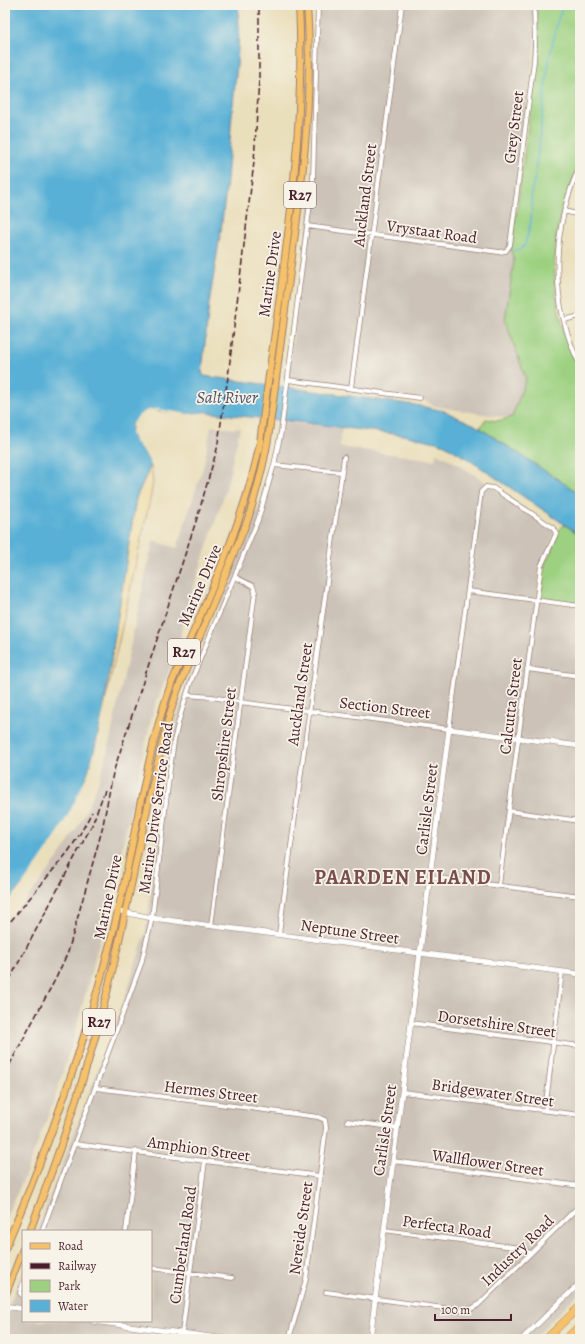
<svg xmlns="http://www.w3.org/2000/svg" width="585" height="1344" font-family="Alegreya,serif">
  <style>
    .industrial { fill: #ccc2b8 }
    .green { fill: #9dd181; stroke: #747856 }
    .sand { fill: #eeda9e; stroke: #9c7c64 }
    .water { fill: #59b0d6; stroke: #526880 }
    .pier { fill: #eadfbb }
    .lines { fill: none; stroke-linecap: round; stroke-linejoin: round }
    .stream { stroke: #59b0d6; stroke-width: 1.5 }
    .minor-casing { stroke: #9a7f73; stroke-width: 5.5 }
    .tertiary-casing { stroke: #9a7f73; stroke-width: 6 }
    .primary-casing { stroke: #9a7f73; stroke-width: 8 }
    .motorway-casing { stroke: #9a7f73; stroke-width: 8 }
    .minor { stroke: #fff; stroke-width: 4 }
    .tertiary { stroke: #fff; stroke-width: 5 }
    .primary { stroke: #f5c16b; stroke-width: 6 }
    .motorway { stroke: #f5c16b; stroke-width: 7 }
    .rail { stroke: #4a1f2b; stroke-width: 1.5; stroke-dasharray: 6 3; stroke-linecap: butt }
    .labels { text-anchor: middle; stroke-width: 3.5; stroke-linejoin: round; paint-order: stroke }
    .shield { fill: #f7f3e8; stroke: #7e5f64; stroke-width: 1 }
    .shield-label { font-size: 15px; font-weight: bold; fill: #4a1f2b }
    .street-label { font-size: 16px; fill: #4a1f2b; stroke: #f7f3e8 }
    .water-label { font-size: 17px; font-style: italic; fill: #4f5267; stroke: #f7f3e8 }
    .district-label { font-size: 20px; font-weight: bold; letter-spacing: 1px; fill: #7a4e4d; stroke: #f7f3e8 }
  </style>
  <rect width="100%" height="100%" fill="#f7f3e8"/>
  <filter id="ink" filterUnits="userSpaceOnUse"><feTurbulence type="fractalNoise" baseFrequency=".025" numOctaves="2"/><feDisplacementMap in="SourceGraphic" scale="8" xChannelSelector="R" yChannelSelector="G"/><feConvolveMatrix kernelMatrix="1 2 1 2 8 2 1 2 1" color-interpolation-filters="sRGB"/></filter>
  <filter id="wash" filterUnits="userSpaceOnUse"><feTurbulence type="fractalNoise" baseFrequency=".012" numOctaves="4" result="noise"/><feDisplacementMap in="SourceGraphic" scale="16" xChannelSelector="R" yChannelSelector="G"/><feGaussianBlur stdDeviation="0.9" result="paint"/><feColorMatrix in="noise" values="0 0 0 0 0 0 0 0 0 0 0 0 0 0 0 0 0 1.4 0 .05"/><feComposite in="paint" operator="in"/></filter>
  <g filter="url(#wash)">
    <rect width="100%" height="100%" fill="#eadfbb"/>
    <path class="industrial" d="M 318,5 L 534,5 L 535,44 L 510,245 L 514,261 L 505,319 L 526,379 L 512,418 L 469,412 L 435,406 L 420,398 L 288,380 L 313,179 Z
      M 278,422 L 342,428 L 340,447 L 435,460 L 436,453 L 449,459 L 473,474 L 493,488 L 552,527 L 555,532 L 542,562 L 536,601 L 580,607 L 580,1292 L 533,1339 L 5,1339 L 5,1317 L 23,1269 L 23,1321 L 151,1321 L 151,1231 L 37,1231 L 124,1001 L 146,931 L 164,782 L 172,732 L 189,677 L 232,576 L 264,494 Z
      M 211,426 L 235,429 L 235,427 L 240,428 L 226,489 L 182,622 L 180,642 L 153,711 L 111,897 L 75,1033 L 53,1103 L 24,1178 L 5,1219 L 5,921 L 26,900 L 49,871 L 68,843 L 83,818 L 100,778 L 108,749 L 153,541 L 177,548 L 204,464 Z"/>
    <path class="green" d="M 537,5 L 580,5 L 580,162 L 563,205 L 556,238 L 554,264 L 556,295 L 562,323 L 571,351 L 580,370 L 580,494 L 480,428 L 486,419 L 497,421 L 512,417 L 526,379 L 505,319 L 514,261 L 511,250 L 537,61 L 538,40 Z
      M 565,525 L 580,535 L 580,604 L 544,599 C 539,597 539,594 539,590 L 542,588 L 545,563 L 554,547 L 553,544 L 558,535 L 559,529 Z"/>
    <path class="sand" d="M 151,465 L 153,482 L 151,495 L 103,713 L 136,498 Z"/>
    <path class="water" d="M 5,5 L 238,5 L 239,29 L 237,65 L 232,114 L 227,180 L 221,230 L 209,304 L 202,373 L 204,376 L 415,405 L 444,411 L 475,425 L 580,494 L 580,535 L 468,459 L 445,445 L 436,442 L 403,435 L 297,422 L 203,412 L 189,414 L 147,410 L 132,423 L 131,433 L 135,442 L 144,452 L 151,465 L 136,498 L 103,713 C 98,733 95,753 88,772 C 70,818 41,869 5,903 Z"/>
    <path class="pier" d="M 158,409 L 189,414 L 208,412 L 208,414 L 189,416 L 158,411 L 147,412 L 140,417 L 134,424 L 133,432 L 137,441 L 146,451 L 153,464 L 152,469 L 151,465 L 144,452 L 135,442 L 131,433 L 132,423 L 139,415 L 147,410 Z
      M 109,684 L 98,746 L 89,773 L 72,812 L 57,839 L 40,864 L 18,894 L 5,905 L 5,903 L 16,893 L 38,863 L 55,838 L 70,811 L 88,773 L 96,746 Z"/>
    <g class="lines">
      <path class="stream" d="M 514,250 L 519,250 L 525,245 L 531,221 L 532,208 L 531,194 L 535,175 L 549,60 L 558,19 L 563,5"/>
    </g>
  </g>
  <g filter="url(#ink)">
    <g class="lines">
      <defs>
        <path id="minor" d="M 580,166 C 551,229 549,302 580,365
          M 564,211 L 580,215
          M 307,226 L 499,252 L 506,251 L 510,245 L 534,61 L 535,44 L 534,5
          M 564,320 L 580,316
          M 288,380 L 420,398
          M 351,388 L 402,5
          M 274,465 L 341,472
          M 468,591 L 580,606
          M 527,669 L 580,676
          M 187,695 L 212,697 L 240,702 L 449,729 L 481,492 L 486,487 L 493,488 L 552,527 L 555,531 L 556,534 L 541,566 L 499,885
          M 509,811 L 580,821
          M 430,877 L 580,896
          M 211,926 L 255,592 L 253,586 L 235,577
          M 279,934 L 344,457
          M 411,1023 L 580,1046
          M 96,1088 L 318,1117 L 325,1120 L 326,1128 L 306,1279 L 289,1339
          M 403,1092 L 580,1115
          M 545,1111 L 562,972
          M 347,1121 L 398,1128
          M 75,1144 L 320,1176
          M 393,1161 L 580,1186
          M 384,1230 L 520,1248 L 530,1253
          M 42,1231 L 141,964 L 152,918 L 170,769 L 174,741 L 179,720 L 191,681 L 258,520 L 274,465 L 281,432 L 313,179 L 318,5
          M 126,1231 L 136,1151
          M 151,1268 L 232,1278
          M 23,1284 L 20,1293 L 23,1296
          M 326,1292 L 466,1311 L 471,1309 L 478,1305 L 580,1205
          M 182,1333 L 205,1161"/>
        <path id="tertiary" d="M 123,912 L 152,918 L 580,974
          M 5,1306 L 23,1309
          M 93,1321 L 226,1339
          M 370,1339 L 449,729 L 580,746
          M 522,1339 L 580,1283"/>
        <path id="primary" d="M 30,1231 C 60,1150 89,1068 109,984 C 131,894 146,802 170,713 L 178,689 L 248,519 C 257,490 265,462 269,432 C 277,371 285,310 293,249 C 304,168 313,87 307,5
          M 5,1249 C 52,1139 91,1027 118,911 C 136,836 145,759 170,687 C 203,607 243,528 260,443 C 278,297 307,152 299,5
          M 5,1296 L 23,1249"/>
        <path id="motorway" d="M 546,1339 L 580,1306
          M 566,1339 L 580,1325"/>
      </defs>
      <use href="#minor" class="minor-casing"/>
      <use href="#tertiary" class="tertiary-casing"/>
      <use href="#primary" class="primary-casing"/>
      <use href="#motorway" class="motorway-casing"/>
      <use href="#minor" class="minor"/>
      <use href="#tertiary" class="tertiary"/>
      <use href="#primary" class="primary"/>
      <use href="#motorway" class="motorway"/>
      <path class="rail" d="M 5,928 L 68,852 L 80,834 L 92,812
        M 5,988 L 92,825 L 105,790
        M 5,1073 L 56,978 L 68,952 L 102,830 L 113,773 L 198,515 L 217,449 L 228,377 L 254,162 L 259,79 L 259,5"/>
    </g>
  </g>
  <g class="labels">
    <g class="shield">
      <rect x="284" y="182" width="32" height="26" rx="3"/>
      <rect x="168" y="639" width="32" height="26" rx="3"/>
      <rect x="83" y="1009" width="32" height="26" rx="3"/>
    </g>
    <g class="shield-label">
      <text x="300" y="200">R27</text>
      <text x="184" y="657">R27</text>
      <text x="99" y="1027">R27</text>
    </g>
    <g class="street-label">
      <text transform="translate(513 127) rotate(-83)" y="6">Grey Street</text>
      <text transform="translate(364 195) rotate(-83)" y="6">Auckland Street</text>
      <text transform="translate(432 231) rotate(8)" y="6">Vrystaat Road</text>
      <text transform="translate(269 274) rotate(-82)" y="6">Marine Drive</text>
      <text transform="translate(199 585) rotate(-67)" y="6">Marine Drive</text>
      <text transform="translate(299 694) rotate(-82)" y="6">Auckland Street</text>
      <text transform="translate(510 706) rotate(-83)" y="6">Calcutta Street</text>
      <text transform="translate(385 707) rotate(7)" y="6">Section Street</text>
      <text transform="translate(223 744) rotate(-83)" y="6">Shropshire Street</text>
      <text transform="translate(155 808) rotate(-82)" y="6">Marine Drive Service Road</text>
      <text transform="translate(426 809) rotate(-83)" y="6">Carlisle Street</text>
      <text transform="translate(107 897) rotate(-78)" y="6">Marine Drive</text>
      <text transform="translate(350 931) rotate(8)" y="6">Neptune Street</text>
      <text transform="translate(497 1023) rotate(8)" y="6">Dorsetshire Street</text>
      <text transform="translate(211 1091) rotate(7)" y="6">Hermes Street</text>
      <text transform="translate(493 1092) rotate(8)" y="6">Bridgewater Street</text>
      <text transform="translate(384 1130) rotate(-82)" y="6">Carlisle Street</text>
      <text transform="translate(199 1148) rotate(8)" y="6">Amphion Street</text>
      <text transform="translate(488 1162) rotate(8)" y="6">Wallflower Street</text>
      <text transform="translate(447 1226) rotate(8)" y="6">Perfecta Road</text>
      <text transform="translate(300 1228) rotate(-82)" y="6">Nereide Street</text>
      <text transform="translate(182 1245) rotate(-82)" y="6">Cumberland Road</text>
      <text transform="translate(517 1250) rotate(-44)" y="6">Industry Road</text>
    </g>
    <g class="water-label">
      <text x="227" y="403">Salt River</text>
    </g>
    <g class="district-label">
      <text x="403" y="884">PAARDEN EILAND</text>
    </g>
  </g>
  <rect width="585" height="1344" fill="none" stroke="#f7f3e8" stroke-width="20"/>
  <rect x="22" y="1230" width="130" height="92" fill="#f7f3e8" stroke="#b29e9c"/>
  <rect x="30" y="1243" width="20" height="6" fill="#f5c16b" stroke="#b29e9c"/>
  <text x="58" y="1250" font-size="12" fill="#4a1f2b">Road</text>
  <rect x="30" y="1263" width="20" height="6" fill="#4a1f2b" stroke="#b29e9c"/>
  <text x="58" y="1270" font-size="12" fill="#4a1f2b">Railway</text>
  <rect x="30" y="1280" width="20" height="12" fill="#9dd181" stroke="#b29e9c"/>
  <text x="58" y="1290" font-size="12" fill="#4a1f2b">Park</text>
  <rect x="30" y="1300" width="20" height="12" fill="#59b0d6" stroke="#b29e9c"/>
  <text x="58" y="1310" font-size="12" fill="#4a1f2b">Water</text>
  <path d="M435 1314v6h76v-6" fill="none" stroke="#4a1f2b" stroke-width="2"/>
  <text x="441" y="1314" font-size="12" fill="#4a1f2b" stroke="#f7f3e8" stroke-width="3" paint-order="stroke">100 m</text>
</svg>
